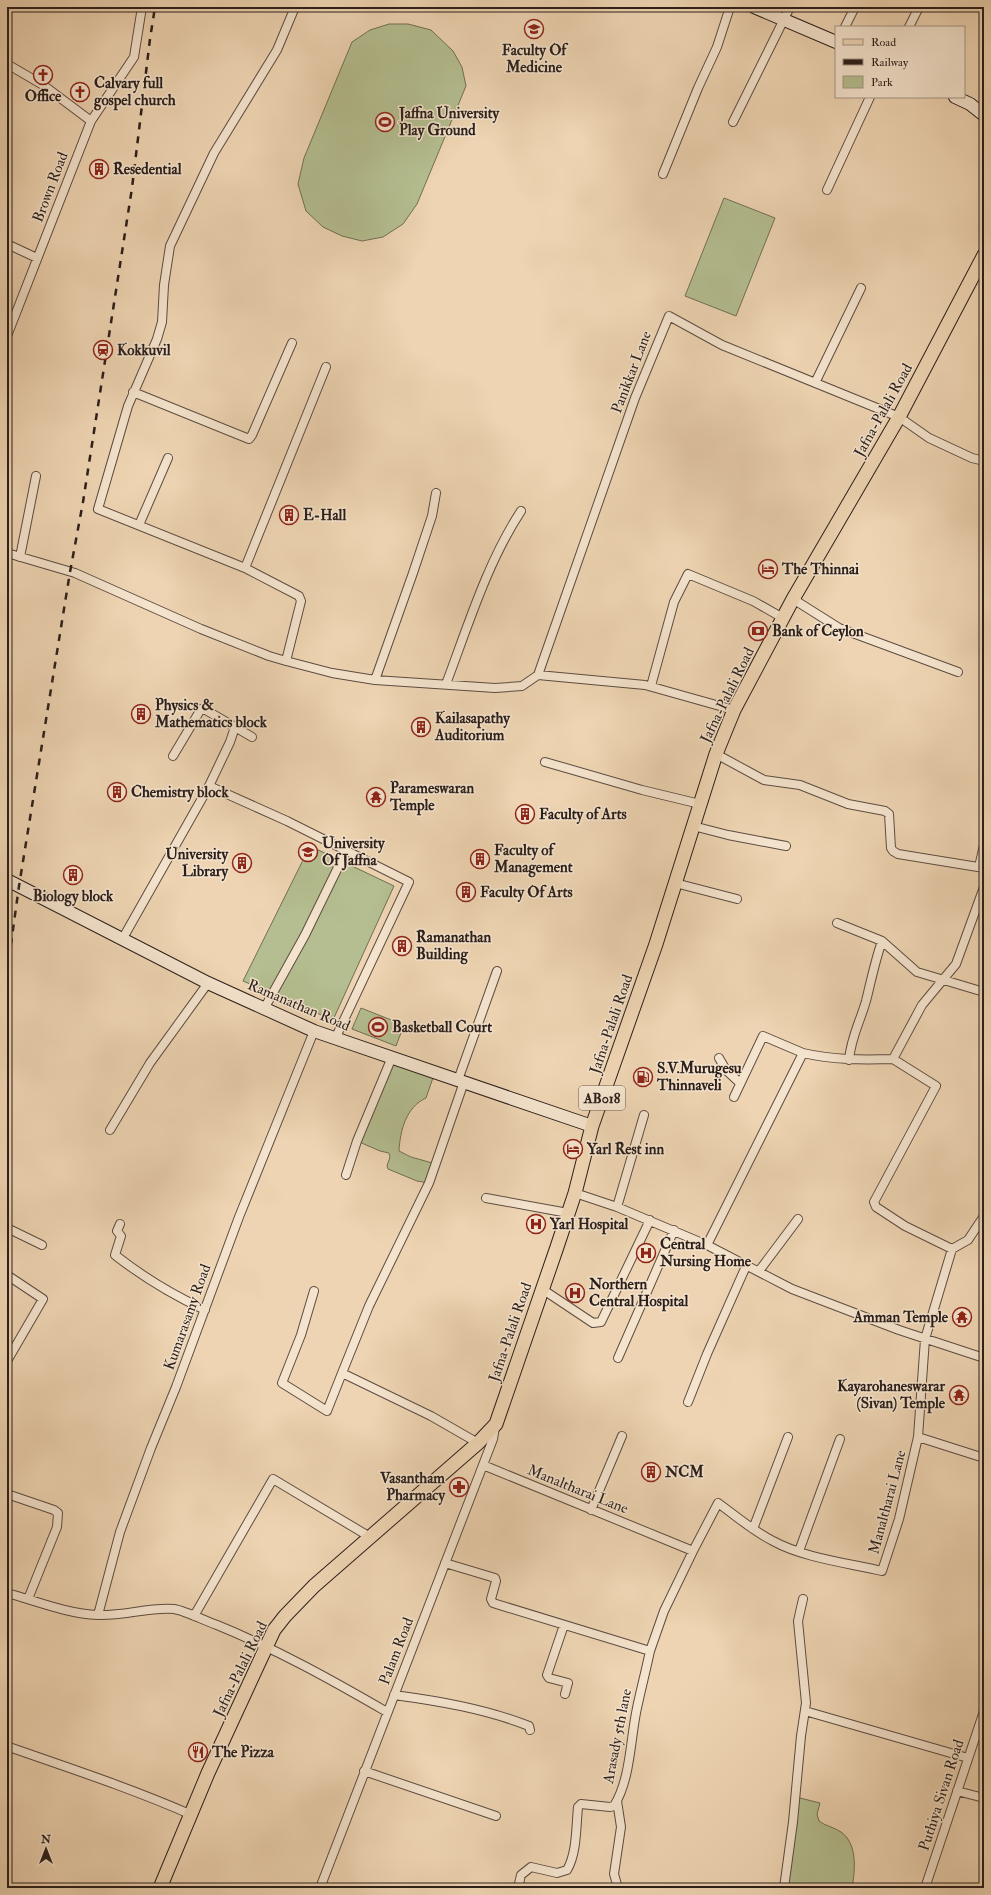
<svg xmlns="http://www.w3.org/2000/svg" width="991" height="1895" font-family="'IM FELL Double Pica',serif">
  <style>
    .green { fill: #b4be90; stroke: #706e56 }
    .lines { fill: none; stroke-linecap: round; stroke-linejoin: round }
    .street-casing { stroke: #5c4c41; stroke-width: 10 }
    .secondary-casing { stroke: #2b1f1b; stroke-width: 14 }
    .primary-casing { stroke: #2b1f1b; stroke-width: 15 }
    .street { stroke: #f4e3cd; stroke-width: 8 }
    .secondary { stroke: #f4e3cd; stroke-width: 12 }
    .primary { stroke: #eed4b2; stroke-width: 13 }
    .rail { stroke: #2b1f1b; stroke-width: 2.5; stroke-dasharray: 7 7; stroke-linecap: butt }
    .labels { text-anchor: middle; stroke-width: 3; stroke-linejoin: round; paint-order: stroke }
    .shield { fill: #f4e3cd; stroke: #675a50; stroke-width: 1 }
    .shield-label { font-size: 14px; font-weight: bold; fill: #2b1f1b }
    .poi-label { font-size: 15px; font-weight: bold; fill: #2b1f1b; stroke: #f4e3cd; text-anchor: start }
    .street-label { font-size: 15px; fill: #2b1f1b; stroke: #f4e3cd }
  </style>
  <rect width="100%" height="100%" fill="#eed4b2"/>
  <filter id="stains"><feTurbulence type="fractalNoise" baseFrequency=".005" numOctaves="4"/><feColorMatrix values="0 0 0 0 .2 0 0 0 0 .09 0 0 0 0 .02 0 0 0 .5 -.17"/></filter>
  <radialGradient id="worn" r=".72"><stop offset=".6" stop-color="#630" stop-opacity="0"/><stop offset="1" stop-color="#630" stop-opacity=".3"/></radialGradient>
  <path class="green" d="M 389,24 L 408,24 L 431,30 L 453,51 L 462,67 L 466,86 L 417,204 L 403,224 L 383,237 L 362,241 L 342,236 L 323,227 L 306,211 L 298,184 L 304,158 L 352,42 L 370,30 Z
    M 724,198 L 775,218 L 736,316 L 685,296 Z
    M 310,846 L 394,886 L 333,1020 L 243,981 Z
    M 361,1008 L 404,1025 L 396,1046 L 352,1029 Z
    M 392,1057 L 435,1072 L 426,1098 C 406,1107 400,1131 399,1151 L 411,1157 L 436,1164 L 429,1183 L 417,1181 L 388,1169 L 387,1166 L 390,1157 L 389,1153 L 380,1151 L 357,1141 Z
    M 796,1797 L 820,1803 L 817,1814 L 819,1821 C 825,1826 834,1827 841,1832 C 858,1844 855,1871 852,1888 L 784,1888 Z"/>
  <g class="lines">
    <defs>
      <path id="street" d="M 295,7 L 277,50 L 214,153 L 170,246 L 164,285 L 162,322 L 157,339 L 128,406 L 98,509 L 245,568 L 299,596 L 301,601 L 286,661 L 332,673 L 375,680 L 495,688 L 522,686 L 538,675 L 645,685 L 734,710
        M 845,27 L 855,7
        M 909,27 L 919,7
        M 7,64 L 43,85 L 91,121
        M 733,122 L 790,7
        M 663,174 L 698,88 L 717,47 L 730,7
        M 827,190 L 870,97
        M 7,244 L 37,258
        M 7,336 L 91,121 L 134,57 L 142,7
        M 815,383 L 861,288
        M 133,392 L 249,439 L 252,435 L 292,343
        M 139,525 L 168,458
        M 7,553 L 75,573 L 201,629 L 269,656 L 286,661
        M 20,557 L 36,476
        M 245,568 L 326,367
        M 793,599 L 839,628 L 958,672
        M 538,675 L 635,398 L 669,316 L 722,345 L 899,417 L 929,438 L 972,458 L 984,461
        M 375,680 L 413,573 L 432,516 L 436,493
        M 446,684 C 468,626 487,563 521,511
        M 651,686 L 674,602 L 688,574 L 753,601 L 783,618
        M 235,727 L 252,737
        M 716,754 L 764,780 L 800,785 L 848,804 L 885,811 L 889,814 L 891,848 L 893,851 L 898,854 L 984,868
        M 173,756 L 201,709 L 204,709 L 235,727 L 230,742 L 209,786
        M 545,762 L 642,790 L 700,804
        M 693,826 L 728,835 L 786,846
        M 979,867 L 984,845
        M 675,883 L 737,899
        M 837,923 L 882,941 L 917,972 L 984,992
        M 123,938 L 209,786 L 287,821 L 409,882 L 335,1039
        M 264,1009 L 305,935 L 346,851
        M 719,1058 L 726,1070 L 740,1083
        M 849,1060 C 851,1037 860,1022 866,1001 C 871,981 875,961 882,941
        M 458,1080 L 497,971
        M 734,1097 L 763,1036 L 803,1053
        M 110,1130 L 150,1063 L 208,983
        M 346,1175 L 357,1141 L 392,1057
        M 575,1193 L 617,1207 L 707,1245 L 792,1289 L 899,1330 L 984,1358
        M 486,1198 L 568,1213
        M 617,1207 L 644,1115
        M 120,1224 L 117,1231 L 121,1236 L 115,1255 C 143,1277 173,1295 205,1310
        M 7,1228 L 42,1245
        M 707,1245 L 803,1053 C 833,1060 863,1060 893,1059
        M 952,1249 L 968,1240 L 984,1216
        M 759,1271 L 798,1219
        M 7,1275 L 43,1299 L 7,1361
        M 542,1289 L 593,1323 L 601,1322 L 650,1220
        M 314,1291 L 301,1335 L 282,1383 L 327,1411 L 342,1373 L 431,1416 L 478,1443
        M 618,1358 L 674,1230
        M 342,1373 L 369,1306 L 429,1183 L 464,1082
        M 688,1402 L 707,1354 L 747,1264
        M 918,1437 L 984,1458
        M 483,1465 L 693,1551 L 718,1503 C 736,1516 753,1531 773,1541 C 804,1558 848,1563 882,1571 L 899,1519 L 918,1437 L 925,1339 L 952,1249 L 905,1226 L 876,1207 L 874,1202 L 936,1086 L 893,1059 L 922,1005 L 956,964 L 984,887
        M 7,1494 L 54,1510 L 58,1513 L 57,1527 L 28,1599
        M 591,1510 L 622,1436
        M 753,1529 L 788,1437
        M 799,1551 L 840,1439
        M 445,1563 L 495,1578 L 496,1581 L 491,1599 L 493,1603 L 650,1651 L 664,1611 L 693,1551
        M 7,1593 C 36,1601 68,1614 98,1615 C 124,1616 149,1607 174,1609 C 186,1611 205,1621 217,1625 C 278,1650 330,1679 387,1712
        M 98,1615 L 120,1532 L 151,1448 L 176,1387 L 239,1217 L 314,1031
        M 194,1616 L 273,1479 L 370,1537
        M 564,1625 L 547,1675 L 549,1678 L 568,1683 L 565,1694
        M 394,1695 C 439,1701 486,1709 529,1726 L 530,1730
        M 805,1711 L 968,1758
        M 7,1749 L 12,1748 C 72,1769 133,1789 192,1815
        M 364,1771 L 496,1816
        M 957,1791 L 984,1798
        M 617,1801 L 621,1827 L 614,1874 L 618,1888
        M 320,1888 L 493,1439 L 495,1427
        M 518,1888 L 521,1875 L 531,1867 L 557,1873 L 567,1870 C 577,1853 576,1827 578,1807 L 581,1804 L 610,1807 L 614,1806 C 631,1778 630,1740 637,1708 C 641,1689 646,1670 650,1651
        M 784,1888 L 793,1822 L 801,1736 L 806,1703 L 798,1621 L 803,1599
        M 925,1888 L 984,1711"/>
      <path id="secondary" d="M 754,7 L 836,42
        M 955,97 L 970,104 L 984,115
        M 7,880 L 208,983 L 314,1031 L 592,1126"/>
      <path id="primary" d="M 160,1888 L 208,1773 L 274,1630 L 285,1616 L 314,1586 L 478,1443 L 496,1424 L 557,1247 L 575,1193 L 592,1126 L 656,944 L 716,754 L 734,710 L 793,599 L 899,417 L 984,255"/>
    </defs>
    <use href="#street" class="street-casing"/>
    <use href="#secondary" class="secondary-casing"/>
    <use href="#primary" class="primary-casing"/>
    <use href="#street" class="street"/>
    <use href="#secondary" class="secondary"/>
    <use href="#primary" class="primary"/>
    <path class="rail" d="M 7,973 L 19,886 L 70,572 L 83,502 L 132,188 L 150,39 L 155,7"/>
  </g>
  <defs>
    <symbol id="university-ring" viewBox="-11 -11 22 22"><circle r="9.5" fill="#f4e3cd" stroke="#8f2418" stroke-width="1.5"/><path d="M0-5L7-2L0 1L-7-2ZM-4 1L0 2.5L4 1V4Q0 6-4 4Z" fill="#8f2418"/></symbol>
    <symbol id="church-ring" viewBox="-11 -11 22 22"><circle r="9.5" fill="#f4e3cd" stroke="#8f2418" stroke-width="1.5"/><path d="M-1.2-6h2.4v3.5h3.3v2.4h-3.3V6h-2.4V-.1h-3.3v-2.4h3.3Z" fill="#8f2418"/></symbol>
    <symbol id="stadium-ring" viewBox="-11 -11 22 22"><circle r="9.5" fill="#f4e3cd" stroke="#8f2418" stroke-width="1.5"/><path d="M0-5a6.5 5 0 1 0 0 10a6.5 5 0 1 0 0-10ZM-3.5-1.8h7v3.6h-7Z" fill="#8f2418"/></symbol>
    <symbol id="building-ring" viewBox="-11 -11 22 22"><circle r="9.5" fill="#f4e3cd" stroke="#8f2418" stroke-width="1.5"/><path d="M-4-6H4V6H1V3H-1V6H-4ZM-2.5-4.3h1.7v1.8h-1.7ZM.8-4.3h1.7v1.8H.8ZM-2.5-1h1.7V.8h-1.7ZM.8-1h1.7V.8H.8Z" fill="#8f2418"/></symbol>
    <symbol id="station-ring" viewBox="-11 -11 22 22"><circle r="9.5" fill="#f4e3cd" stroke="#8f2418" stroke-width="1.5"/><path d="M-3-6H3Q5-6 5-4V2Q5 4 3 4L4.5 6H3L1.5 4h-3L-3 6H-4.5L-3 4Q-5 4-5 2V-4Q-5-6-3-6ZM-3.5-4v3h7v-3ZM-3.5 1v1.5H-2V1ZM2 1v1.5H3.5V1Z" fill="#8f2418"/></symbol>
    <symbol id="hotel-ring" viewBox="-11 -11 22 22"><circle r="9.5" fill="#f4e3cd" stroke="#8f2418" stroke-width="1.5"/><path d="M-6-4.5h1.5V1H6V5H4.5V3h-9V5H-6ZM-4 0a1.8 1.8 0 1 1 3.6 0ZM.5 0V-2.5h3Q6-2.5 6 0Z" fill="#8f2418"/></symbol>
    <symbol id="bank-ring" viewBox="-11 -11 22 22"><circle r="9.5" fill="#f4e3cd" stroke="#8f2418" stroke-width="1.5"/><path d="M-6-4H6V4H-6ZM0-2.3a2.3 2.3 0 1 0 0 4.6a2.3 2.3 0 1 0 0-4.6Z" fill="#8f2418"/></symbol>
    <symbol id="temple-ring" viewBox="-11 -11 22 22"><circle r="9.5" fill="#f4e3cd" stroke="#8f2418" stroke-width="1.5"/><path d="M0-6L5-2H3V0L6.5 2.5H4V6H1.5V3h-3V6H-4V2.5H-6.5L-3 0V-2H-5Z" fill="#8f2418"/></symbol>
    <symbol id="fuel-ring" viewBox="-11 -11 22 22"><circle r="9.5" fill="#f4e3cd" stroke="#8f2418" stroke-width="1.5"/><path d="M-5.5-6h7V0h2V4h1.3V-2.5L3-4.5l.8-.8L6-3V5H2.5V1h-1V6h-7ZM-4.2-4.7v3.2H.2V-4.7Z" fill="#8f2418"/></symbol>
    <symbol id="hospital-ring" viewBox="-11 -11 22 22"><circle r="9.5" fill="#f4e3cd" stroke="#8f2418" stroke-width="1.5"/><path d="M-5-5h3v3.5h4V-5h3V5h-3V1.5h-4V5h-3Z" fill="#8f2418"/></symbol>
    <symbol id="pharmacy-ring" viewBox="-11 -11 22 22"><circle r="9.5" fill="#f4e3cd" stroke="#8f2418" stroke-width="1.5"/><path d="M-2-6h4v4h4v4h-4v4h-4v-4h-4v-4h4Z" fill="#8f2418"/></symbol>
    <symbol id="restaurant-ring" viewBox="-11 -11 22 22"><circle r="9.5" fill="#f4e3cd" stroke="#8f2418" stroke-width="1.5"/><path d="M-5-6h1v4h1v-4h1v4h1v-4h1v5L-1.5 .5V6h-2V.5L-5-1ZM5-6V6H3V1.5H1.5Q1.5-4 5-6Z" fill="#8f2418"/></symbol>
  </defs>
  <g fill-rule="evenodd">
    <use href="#university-ring" x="523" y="18" width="22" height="22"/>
    <use href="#church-ring" x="32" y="64" width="22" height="22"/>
    <use href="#church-ring" x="69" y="81" width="22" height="22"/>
    <use href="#stadium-ring" x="374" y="111" width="22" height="22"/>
    <use href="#building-ring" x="88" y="158" width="22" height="22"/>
    <use href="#station-ring" x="92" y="339" width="22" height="22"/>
    <use href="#building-ring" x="278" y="504" width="22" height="22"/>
    <use href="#hotel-ring" x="757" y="558" width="22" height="22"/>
    <use href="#bank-ring" x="747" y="620" width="22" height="22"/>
    <use href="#building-ring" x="130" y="703" width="22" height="22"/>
    <use href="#building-ring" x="410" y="716" width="22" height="22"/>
    <use href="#building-ring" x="106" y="781" width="22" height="22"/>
    <use href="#temple-ring" x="365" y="786" width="22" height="22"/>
    <use href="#building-ring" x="514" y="803" width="22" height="22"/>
    <use href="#university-ring" x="297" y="841" width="22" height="22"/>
    <use href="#building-ring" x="469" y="848" width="22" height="22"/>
    <use href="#building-ring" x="231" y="852" width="22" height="22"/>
    <use href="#building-ring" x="62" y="864" width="22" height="22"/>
    <use href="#building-ring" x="455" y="881" width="22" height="22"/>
    <use href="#building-ring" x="391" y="935" width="22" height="22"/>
    <use href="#stadium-ring" x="367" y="1016" width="22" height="22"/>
    <use href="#fuel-ring" x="632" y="1066" width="22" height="22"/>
    <use href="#hotel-ring" x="562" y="1138" width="22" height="22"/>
    <use href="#hospital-ring" x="525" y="1213" width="22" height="22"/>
    <use href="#hospital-ring" x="635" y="1242" width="22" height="22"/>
    <use href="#hospital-ring" x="564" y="1282" width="22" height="22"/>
    <use href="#temple-ring" x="951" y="1306" width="22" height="22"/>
    <use href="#temple-ring" x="948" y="1384" width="22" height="22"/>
    <use href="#building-ring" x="640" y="1461" width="22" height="22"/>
    <use href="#pharmacy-ring" x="448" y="1476" width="22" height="22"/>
    <use href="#restaurant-ring" x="187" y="1741" width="22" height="22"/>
  </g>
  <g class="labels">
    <rect class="shield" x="579" y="1086" width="46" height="24" rx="3"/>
    <g class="shield-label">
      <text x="602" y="1103">AB018</text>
    </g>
    <g class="poi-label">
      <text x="534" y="55" text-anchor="middle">Faculty Of<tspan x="534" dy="17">Medicine</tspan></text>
      <text x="94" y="88">Calvary full<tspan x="94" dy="17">gospel church</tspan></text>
      <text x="43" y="101" text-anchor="middle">Office</text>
      <text x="399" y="118">Jaffna University<tspan x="399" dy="17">Play Ground</tspan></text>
      <text x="113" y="174">Resedential</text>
      <text x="117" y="355">Kokkuvil</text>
      <text x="303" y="520">E-Hall</text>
      <text x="782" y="574">The Thinnai</text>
      <text x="772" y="636">Bank of Ceylon</text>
      <text x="155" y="710">Physics &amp;<tspan x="155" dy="17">Mathematics block</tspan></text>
      <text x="435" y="723">Kailasapathy<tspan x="435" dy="17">Auditorium</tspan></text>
      <text x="390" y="793">Parameswaran<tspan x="390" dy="17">Temple</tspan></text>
      <text x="131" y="797">Chemistry block</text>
      <text x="539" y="819">Faculty of Arts</text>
      <text x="322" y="848">University<tspan x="322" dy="17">Of Jaffna</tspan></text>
      <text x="494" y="855">Faculty of<tspan x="494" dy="17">Management</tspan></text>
      <text x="228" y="859" text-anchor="end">University<tspan x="228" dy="17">Library</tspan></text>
      <text x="480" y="897">Faculty Of Arts</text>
      <text x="73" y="901" text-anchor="middle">Biology block</text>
      <text x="416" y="942">Ramanathan<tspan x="416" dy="17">Building</tspan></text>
      <text x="392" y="1032">Basketball Court</text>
      <text x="657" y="1073">S.V.Murugesu<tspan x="657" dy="17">Thinnaveli</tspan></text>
      <text x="587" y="1154">Yarl Rest inn</text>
      <text x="550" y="1229">Yarl Hospital</text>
      <text x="660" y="1249">Central<tspan x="660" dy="17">Nursing Home</tspan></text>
      <text x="589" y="1289">Northern<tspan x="589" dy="17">Central Hospital</tspan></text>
      <text x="948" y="1322" text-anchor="end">Amman Temple</text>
      <text x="945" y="1391" text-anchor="end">Kayarohaneswarar<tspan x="945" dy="17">(Sivan) Temple</tspan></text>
      <text x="665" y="1477">NCM</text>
      <text x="445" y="1483" text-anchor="end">Vasantham<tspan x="445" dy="17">Pharmacy</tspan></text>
      <text x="212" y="1757">The Pizza</text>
    </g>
    <g class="street-label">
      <text transform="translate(50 187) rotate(-69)" y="5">Brown Road</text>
      <text transform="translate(631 372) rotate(-69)" y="5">Panikkar Lane</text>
      <text transform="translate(883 410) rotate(-61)" y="5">Jafna-Palali Road</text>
      <text transform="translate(727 695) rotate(-64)" y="5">Jafna-Palali Road</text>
      <text transform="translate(299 1005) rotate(23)" y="5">Ramanathan Road</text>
      <text transform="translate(611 1024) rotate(-71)" y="5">Jafna-Palali Road</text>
      <text transform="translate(187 1317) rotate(-70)" y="5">Kumarasamy Road</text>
      <text transform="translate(510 1332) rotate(-71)" y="5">Jafna-Palali Road</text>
      <text transform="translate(578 1489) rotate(22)" y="5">Manaltharai Lane</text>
      <text transform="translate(887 1502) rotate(-75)" y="5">Manaltharai Lane</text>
      <text transform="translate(396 1651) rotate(-69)" y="5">Palam Road</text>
      <text transform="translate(240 1669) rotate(-64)" y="5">Jafna-Palali Road</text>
      <text transform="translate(617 1736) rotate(-79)" y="5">Arasady 5th lane</text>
      <text transform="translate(941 1795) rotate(-72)" y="5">Puthiya Sivan Road</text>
    </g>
  </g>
  <rect width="991" height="1895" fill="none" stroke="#eed4b2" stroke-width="24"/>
  <rect x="8" y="8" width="975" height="1879" fill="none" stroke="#2b1f1b" stroke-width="2"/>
  <rect x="12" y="12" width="967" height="1871" fill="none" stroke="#2b1f1b"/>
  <rect x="835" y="26" width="130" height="72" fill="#f4e3cd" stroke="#a49586"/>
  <rect x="843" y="39" width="20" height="6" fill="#eed4b2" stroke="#a49586"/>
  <text x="871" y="46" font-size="12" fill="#2b1f1b">Road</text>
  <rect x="843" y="59" width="20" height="6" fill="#2b1f1b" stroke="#a49586"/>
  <text x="871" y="66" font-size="12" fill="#2b1f1b">Railway</text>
  <rect x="843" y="76" width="20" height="12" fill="#b4be90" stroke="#a49586"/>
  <text x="871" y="86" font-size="12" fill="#2b1f1b">Park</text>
  <g transform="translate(46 1849)" stroke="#f4e3cd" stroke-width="3" paint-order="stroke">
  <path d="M0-3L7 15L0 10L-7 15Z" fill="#2b1f1b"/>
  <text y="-6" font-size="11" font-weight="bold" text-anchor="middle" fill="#2b1f1b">N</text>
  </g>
  <rect width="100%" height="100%" filter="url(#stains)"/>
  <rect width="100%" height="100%" fill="url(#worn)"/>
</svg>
